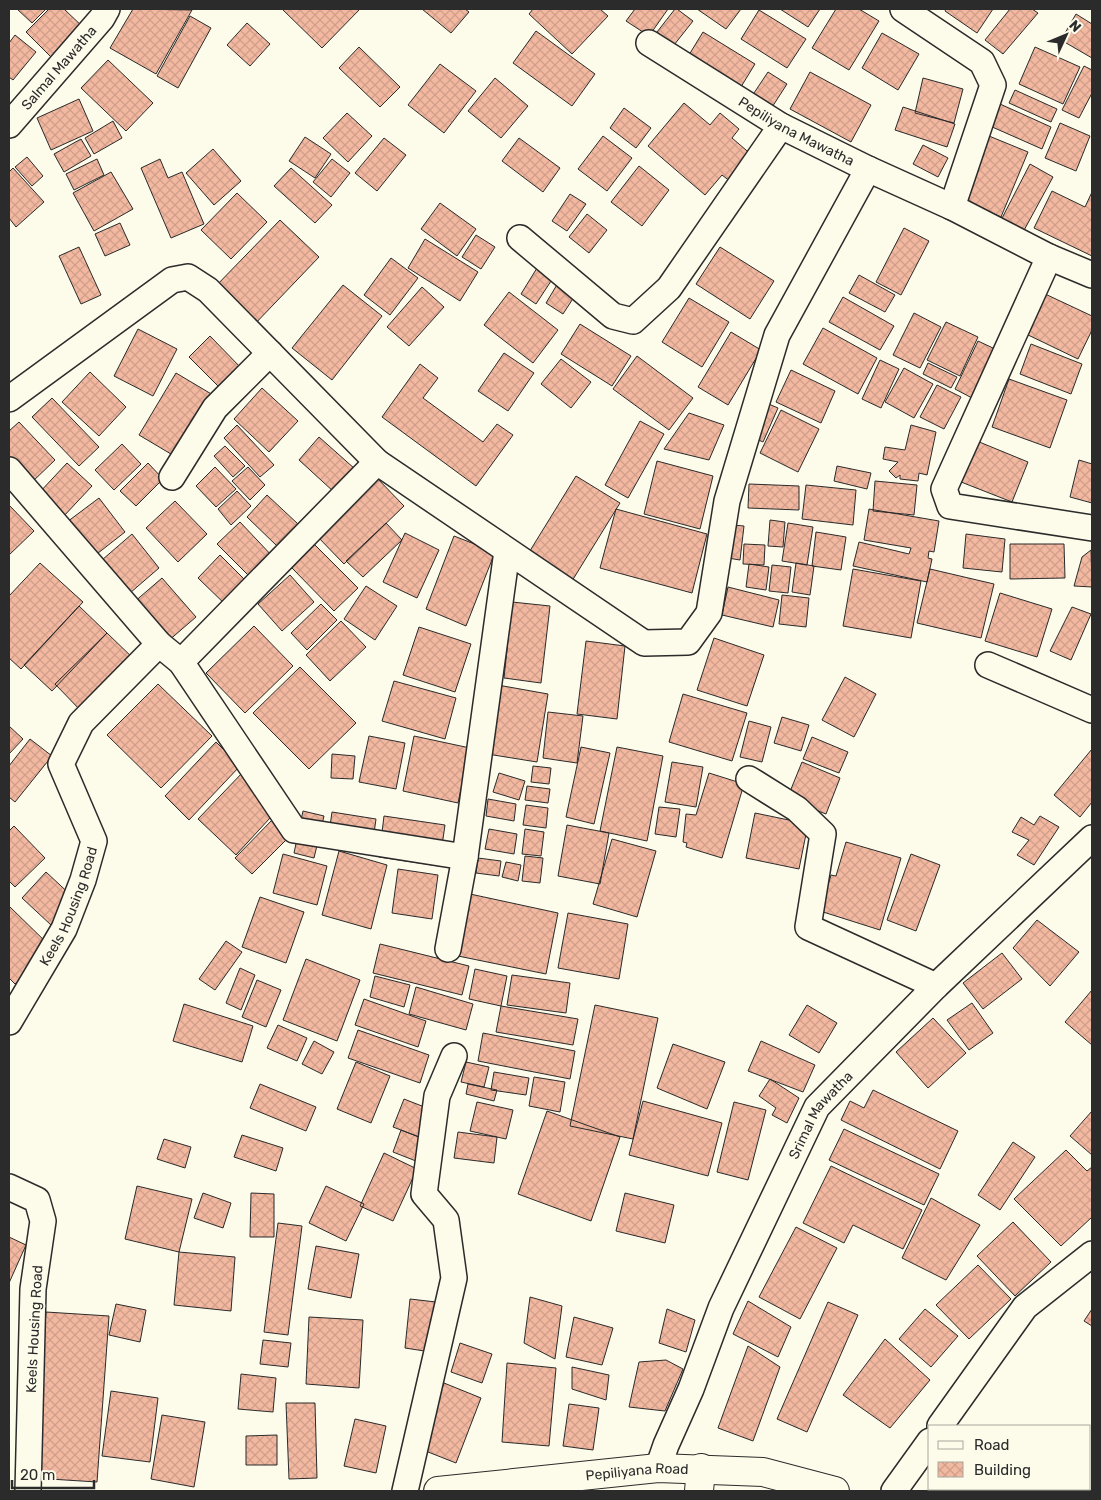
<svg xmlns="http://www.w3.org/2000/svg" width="1101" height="1500" font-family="Rubik,sans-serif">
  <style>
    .building { fill: url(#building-cross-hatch); stroke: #2b2b2b }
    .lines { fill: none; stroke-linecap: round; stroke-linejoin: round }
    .street-casing { stroke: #2b2b2b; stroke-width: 28 }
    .secondary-casing { stroke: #2b2b2b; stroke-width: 30 }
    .primary-casing { stroke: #2b2b2b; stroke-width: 30 }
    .street { stroke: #fdfbea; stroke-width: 25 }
    .secondary { stroke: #fdfbea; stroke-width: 28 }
    .primary { stroke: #fdfbea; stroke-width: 28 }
    .labels { text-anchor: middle; stroke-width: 4; stroke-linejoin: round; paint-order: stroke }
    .street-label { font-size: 14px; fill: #2b2b2b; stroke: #fdfbea }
  </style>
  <defs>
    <pattern id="building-cross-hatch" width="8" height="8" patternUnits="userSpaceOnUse" patternTransform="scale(1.25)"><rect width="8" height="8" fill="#f2b8a0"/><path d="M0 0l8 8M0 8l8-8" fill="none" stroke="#d09e8a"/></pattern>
  </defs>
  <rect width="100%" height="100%" fill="#fdfbea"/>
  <path class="building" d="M 17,9 L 46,9 L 32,23 Z
    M 49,9 L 64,9 L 84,28 L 53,59 L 26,32 Z
    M 133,9 L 192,10 L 156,74 L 110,48 Z
    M 282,9 L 360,9 L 322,48 Z
    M 422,9 L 465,9 L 469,12 L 451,33 Z
    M 533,9 L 600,9 L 608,16 L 572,54 L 529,14 Z
    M 635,9 L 668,9 L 649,36 L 626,21 Z
    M 675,9 L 677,9 L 693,21 L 674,45 L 657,32 Z
    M 697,9 L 741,9 L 726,29 Z
    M 780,9 L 820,9 L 808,27 Z
    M 836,9 L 859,9 L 879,21 L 849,70 L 812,48 Z
    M 946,9 L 993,9 L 977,33 L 945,11 Z
    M 1010,9 L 1032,9 L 1038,13 L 1003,54 L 985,40 Z
    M 759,10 L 806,39 L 787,68 L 741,39 Z
    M 1076,14 L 1092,24 L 1092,58 L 1061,40 Z
    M 190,16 L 211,28 L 178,88 L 157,76 Z
    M 247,23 L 270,44 L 250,66 L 227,45 Z
    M 536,31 L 595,74 L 572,106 L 513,63 Z
    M 703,32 L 755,64 L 736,95 L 684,63 Z
    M 882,33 L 919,54 L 898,90 L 862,68 Z
    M 15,35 L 36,52 L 13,80 L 9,77 L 9,43 Z
    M 359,47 L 400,87 L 380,107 L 339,68 Z
    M 1035,47 L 1080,67 L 1063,104 L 1019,84 Z
    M 108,60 L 153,103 L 126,131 L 81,88 Z
    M 440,64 L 476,91 L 444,133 L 408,105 Z
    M 1084,66 L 1092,70 L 1092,93 L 1079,118 L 1062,110 Z
    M 768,72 L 787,84 L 767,115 L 748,102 Z
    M 810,72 L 871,105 L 851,142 L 790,109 Z
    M 495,78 L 528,106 L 501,138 L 468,111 Z
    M 923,78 L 963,89 L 954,123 L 915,113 Z
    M 1015,90 L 1057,109 L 1051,122 L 1009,103 Z
    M 79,99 L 93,131 L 51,150 L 37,118 Z
    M 684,103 L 710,125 L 720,113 L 739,129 L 732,138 L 753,156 L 731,182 L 722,175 L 705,195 L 648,146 Z
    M 1000,104 L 1051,127 L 1042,149 L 990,126 Z
    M 903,107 L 955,124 L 947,147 L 895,130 Z
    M 624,108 L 651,128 L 636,148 L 610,128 Z
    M 347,113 L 372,136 L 348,162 L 323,138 Z
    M 113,121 L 122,138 L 94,154 L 85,138 Z
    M 1060,123 L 1090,136 L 1076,171 L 1045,158 Z
    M 603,136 L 632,158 L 607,191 L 578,169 Z
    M 989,136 L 1028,152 L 1001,217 L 962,201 Z
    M 305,137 L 331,154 L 315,178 L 289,161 Z
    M 384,138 L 406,155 L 377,191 L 355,173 Z
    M 519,138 L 560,168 L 543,192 L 502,161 Z
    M 81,139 L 91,156 L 64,172 L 54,154 Z
    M 923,145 L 948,158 L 938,177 L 913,164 Z
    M 213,149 L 241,181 L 214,205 L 186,173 Z
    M 27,157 L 43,176 L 32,186 L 15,167 Z
    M 97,159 L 104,175 L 74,190 L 66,174 Z
    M 160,159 L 168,178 L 182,172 L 204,224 L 171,238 L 141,168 Z
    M 332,159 L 350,173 L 331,197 L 313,182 Z
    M 1030,164 L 1053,177 L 1022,234 L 1000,222 Z
    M 639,166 L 669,190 L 642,226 L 611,202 Z
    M 13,168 L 44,202 L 16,227 L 9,218 L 9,172 Z
    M 291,168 L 332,205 L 315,223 L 274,186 Z
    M 111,172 L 133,209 L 94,231 L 73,193 Z
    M 1052,191 L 1085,207 L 1092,192 L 1092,256 L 1034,228 Z
    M 237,193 L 267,222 L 231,259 L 201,230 Z
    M 570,194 L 586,204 L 567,231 L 552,221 Z
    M 440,203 L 476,229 L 457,256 L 421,229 Z
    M 587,214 L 607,230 L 589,253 L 569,237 Z
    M 280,220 L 319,257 L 252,327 L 213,289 Z
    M 120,223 L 130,245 L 105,256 L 95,234 Z
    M 904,228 L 929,241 L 901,295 L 876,282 Z
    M 476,235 L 495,247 L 481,269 L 462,257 Z
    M 425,239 L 478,272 L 460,301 L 408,268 Z
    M 79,247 L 101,295 L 81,304 L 59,256 Z
    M 720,247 L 774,281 L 750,319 L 696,284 Z
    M 391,258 L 418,278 L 390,315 L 364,295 Z
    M 537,268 L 553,278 L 536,304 L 521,294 Z
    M 859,275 L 895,295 L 885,312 L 849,293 Z
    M 558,283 L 576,294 L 563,314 L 546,303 Z
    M 343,285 L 382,316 L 332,380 L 292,348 Z
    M 422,287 L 444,307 L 409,346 L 387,327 Z
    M 509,292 L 558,330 L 533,363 L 484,325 Z
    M 1043,293 L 1092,316 L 1092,330 L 1078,359 L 1024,333 Z
    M 843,297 L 894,326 L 880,350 L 829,322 Z
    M 689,298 L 729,322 L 702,367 L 662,342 Z
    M 914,313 L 941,327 L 920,368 L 893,355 Z
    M 946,322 L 978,337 L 960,376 L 927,360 Z
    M 580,324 L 631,356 L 612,386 L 561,354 Z
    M 823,328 L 877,358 L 858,394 L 803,364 Z
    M 138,329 L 177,349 L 153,396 L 114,376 Z
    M 731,332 L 761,350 L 728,405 L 698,387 Z
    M 210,336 L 244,371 L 223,391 L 189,357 Z
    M 978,341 L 995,349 L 972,398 L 955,389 Z
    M 1031,344 L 1082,364 L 1071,394 L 1020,374 Z
    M 504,353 L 534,373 L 508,411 L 478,391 Z
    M 637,356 L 693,398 L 669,430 L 613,389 Z
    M 561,359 L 591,382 L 571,408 L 541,384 Z
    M 880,360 L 899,369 L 881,408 L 862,399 Z
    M 928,363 L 957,377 L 951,388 L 923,374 Z
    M 420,364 L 438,378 L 423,398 L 483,442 L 497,424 L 513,435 L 476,486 L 382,417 Z
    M 904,368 L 933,384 L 914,418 L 885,402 Z
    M 791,370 L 835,391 L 821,423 L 776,402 Z
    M 90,372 L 126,407 L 99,436 L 62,402 Z
    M 176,373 L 213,395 L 176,457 L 139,435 Z
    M 1009,379 L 1067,400 L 1050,448 L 992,427 Z
    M 937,385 L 961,397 L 944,429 L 920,417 Z
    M 262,388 L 298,421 L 269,452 L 234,419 Z
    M 52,398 L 99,447 L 79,466 L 32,417 Z
    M 764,402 L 778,408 L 763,442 L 750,436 Z
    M 781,410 L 819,429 L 798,472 L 760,453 Z
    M 689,413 L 724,425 L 709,460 L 664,449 Z
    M 640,421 L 664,434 L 628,498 L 605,485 Z
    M 19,422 L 55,460 L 30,484 L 9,462 L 9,431 Z
    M 237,425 L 274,465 L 260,477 L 224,438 Z
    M 911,425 L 936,432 L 927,475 L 919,473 L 918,481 L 900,479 L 900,475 L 896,478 L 889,471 L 898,462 L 883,459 L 885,447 L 905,450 Z
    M 319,437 L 355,469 L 334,492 L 299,460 Z
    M 972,439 L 1028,462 L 1012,502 L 956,480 Z
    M 122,444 L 141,464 L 114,490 L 95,470 Z
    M 225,446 L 245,466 L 233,477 L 214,456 Z
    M 1079,460 L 1092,464 L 1092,503 L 1070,497 Z
    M 657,461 L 713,476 L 700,529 L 644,514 Z
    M 67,463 L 92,486 L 63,517 L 38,494 Z
    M 148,463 L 163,479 L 136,506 L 120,491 Z
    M 837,466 L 871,473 L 867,489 L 834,481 Z
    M 215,467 L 236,489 L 216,507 L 196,486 Z
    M 248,467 L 265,485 L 250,500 L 232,481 Z
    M 576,476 L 620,503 L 572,581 L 528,554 Z
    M 376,477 L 404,506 L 344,564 L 316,535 Z
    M 875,481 L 917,485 L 914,515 L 873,511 Z
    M 749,484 L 799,486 L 799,510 L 748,508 Z
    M 806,485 L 856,490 L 853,525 L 802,519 Z
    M 237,491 L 251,506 L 231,525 L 218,509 Z
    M 267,495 L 298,524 L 277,546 L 247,517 Z
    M 99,498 L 125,532 L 93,557 L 67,522 Z
    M 175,501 L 207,534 L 178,562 L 146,528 Z
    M 9,505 L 34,531 L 9,555 Z
    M 616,509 L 707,534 L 692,593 L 600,568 Z
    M 869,509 L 939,521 L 934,552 L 929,551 L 928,558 L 932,559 L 927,582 L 853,566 L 859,542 L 909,554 L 911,548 L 864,540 Z
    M 770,520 L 785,522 L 783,547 L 768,546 Z
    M 240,522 L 274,558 L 252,579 L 217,544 Z
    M 386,523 L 402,540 L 363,577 L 346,561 Z
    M 788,523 L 813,527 L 807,565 L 782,561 Z
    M 732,525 L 744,526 L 740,560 L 728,558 Z
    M 816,532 L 846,537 L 841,570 L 812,566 Z
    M 405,533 L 439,550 L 417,598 L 383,582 Z
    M 132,534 L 159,568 L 130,593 L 102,560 Z
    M 966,534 L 1005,539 L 1002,572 L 963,568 Z
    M 454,536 L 495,552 L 466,626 L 426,609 Z
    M 314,544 L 358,588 L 334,611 L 291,567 Z
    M 744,544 L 765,545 L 764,565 L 743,564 Z
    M 1010,544 L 1064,544 L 1065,578 L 1010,579 Z
    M 1091,550 L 1092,587 L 1074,586 L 1082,557 Z
    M 220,555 L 250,585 L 229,608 L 198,578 Z
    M 40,563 L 83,602 L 21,669 L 9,658 L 9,596 Z
    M 796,563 L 814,566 L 810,595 L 792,592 Z
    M 749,564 L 769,567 L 766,590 L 746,587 Z
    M 772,565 L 791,567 L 788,593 L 769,591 Z
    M 853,569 L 921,581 L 911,638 L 843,626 Z
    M 930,569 L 994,584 L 981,638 L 917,623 Z
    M 290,575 L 314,602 L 282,631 L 258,604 Z
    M 162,578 L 196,617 L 167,642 L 133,603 Z
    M 366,586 L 397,606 L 375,640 L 344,619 Z
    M 728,587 L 779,600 L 773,627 L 722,615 Z
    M 1000,593 L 1052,609 L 1037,657 L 985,641 Z
    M 782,595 L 809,598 L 806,627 L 779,624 Z
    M 512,602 L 550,606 L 541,683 L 504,678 Z
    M 321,604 L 337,620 L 307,650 L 291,633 Z
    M 79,606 L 107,633 L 52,691 L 24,665 Z
    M 1072,607 L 1091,614 L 1071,660 L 1050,651 Z
    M 341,621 L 366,647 L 330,681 L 306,655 Z
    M 254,626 L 293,666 L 245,713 L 206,673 Z
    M 419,627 L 471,644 L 455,692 L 403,675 Z
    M 107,633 L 135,660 L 82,712 L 55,684 Z
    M 714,638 L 764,655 L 747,706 L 697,690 Z
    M 586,641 L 625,646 L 617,719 L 577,714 Z
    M 300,667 L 356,723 L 309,769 L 253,713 Z
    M 845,677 L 876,694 L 854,737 L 822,720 Z
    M 394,681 L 456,698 L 445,739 L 382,721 Z
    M 158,684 L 212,736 L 161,788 L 107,735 Z
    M 492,684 L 548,694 L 537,762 L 481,753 Z
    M 683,694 L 747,713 L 732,761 L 669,742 Z
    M 548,712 L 583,716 L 577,763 L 543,758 Z
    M 782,717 L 809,725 L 801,751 L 774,743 Z
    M 749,721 L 771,727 L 762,762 L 740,757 Z
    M 9,726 L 23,739 L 9,754 Z
    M 369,736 L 405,743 L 396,789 L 359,782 Z
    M 414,736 L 470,748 L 458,803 L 403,791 Z
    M 812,737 L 848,752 L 839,773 L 803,759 Z
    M 30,739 L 52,756 L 15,802 L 9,797 L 9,766 Z
    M 216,742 L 240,766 L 189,820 L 165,796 Z
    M 581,747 L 610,753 L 594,824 L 566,817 Z
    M 617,747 L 663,756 L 647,841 L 600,831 Z
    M 1092,749 L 1092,802 L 1080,817 L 1054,795 Z
    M 332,754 L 355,756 L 353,779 L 331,778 Z
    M 672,762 L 703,767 L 696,807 L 665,802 Z
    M 802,762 L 840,778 L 826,814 L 787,799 Z
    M 533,766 L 551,768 L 549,784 L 531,782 Z
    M 244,771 L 281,806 L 236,855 L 198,819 Z
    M 499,773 L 525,781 L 519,800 L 493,792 Z
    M 709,773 L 744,784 L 722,858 L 686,847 L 687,843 L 683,842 L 686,814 L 696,815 Z
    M 527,786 L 550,789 L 548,803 L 525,800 Z
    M 488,799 L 516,804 L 514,821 L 486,816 Z
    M 526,805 L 548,808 L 546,828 L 523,825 Z
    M 659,807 L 680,809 L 676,837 L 655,834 Z
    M 303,811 L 324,816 L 314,858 L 294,853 Z
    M 332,812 L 376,819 L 371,855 L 327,847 Z
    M 755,813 L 808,824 L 799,869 L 746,858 Z
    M 384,816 L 445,825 L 439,866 L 379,857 Z
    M 1040,816 L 1059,827 L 1034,865 L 1017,855 L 1029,840 L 1012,832 L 1021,817 L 1034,825 Z
    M 274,818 L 291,835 L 252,874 L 235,858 Z
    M 567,825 L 609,833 L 600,884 L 558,876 Z
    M 14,826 L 45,858 L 15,887 L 9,881 L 9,831 Z
    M 489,829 L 517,834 L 514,854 L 485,849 Z
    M 525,829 L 544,832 L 541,856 L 522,854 Z
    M 612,839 L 656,851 L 637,917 L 593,904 Z
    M 846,842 L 901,858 L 880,930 L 820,911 L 831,875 L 836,876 Z
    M 339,851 L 387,865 L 371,929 L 322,915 Z
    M 283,854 L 327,866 L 317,905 L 273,893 Z
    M 911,854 L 940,865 L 916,931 L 887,920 Z
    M 525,856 L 543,858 L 540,883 L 522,881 Z
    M 478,858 L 501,861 L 499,876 L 476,873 Z
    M 506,862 L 521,865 L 518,881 L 502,877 Z
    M 398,869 L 438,875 L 432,919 L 392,913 Z
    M 46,872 L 75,899 L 51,925 L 22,898 Z
    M 470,894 L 558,913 L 546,974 L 458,956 Z
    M 260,897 L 304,912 L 286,963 L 242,947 Z
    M 9,906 L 51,947 L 15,984 L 9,978 Z
    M 568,913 L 628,924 L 619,979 L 558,968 Z
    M 1037,920 L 1079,952 L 1050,986 L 1013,948 Z
    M 226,941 L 242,952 L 215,990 L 199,979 Z
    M 380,944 L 469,966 L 462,995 L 373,973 Z
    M 1002,953 L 1022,979 L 983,1009 L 963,983 Z
    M 306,959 L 360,980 L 337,1041 L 283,1020 Z
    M 240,968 L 255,975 L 241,1010 L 226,1003 Z
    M 475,969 L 507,976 L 501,1006 L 469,999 Z
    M 512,975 L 570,983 L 566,1013 L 507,1005 Z
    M 375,976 L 410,985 L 404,1007 L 370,997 Z
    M 257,980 L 281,990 L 266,1027 L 242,1017 Z
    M 416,987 L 473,1004 L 466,1030 L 409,1014 Z
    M 1092,990 L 1092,1045 L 1065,1022 Z
    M 364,999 L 426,1021 L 418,1047 L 355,1025 Z
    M 972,1003 L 993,1033 L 969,1050 L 947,1020 Z
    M 184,1004 L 253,1026 L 242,1062 L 173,1041 Z
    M 595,1005 L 658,1018 L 633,1139 L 570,1126 Z
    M 807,1005 L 837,1023 L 819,1053 L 789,1035 Z
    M 501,1006 L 578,1019 L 573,1045 L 496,1032 Z
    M 933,1018 L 966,1053 L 928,1088 L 896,1052 Z
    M 278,1025 L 307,1038 L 297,1061 L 267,1048 Z
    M 358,1030 L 429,1055 L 420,1083 L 348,1058 Z
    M 483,1033 L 575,1051 L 570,1079 L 478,1061 Z
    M 314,1041 L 334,1052 L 322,1074 L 302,1064 Z
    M 761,1041 L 815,1065 L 803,1092 L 748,1071 Z
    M 673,1044 L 725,1062 L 707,1109 L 657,1088 Z
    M 356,1062 L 390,1076 L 371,1123 L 337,1109 Z
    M 466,1062 L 489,1067 L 484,1087 L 461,1082 Z
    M 494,1072 L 529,1078 L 526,1095 L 491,1090 Z
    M 534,1077 L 565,1082 L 560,1112 L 529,1106 Z
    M 770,1079 L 799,1098 L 787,1123 L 772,1115 L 776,1108 L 759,1096 Z
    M 260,1084 L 316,1107 L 306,1131 L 250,1108 Z
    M 468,1084 L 497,1090 L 494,1101 L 466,1094 Z
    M 873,1090 L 958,1131 L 940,1169 L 841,1120 L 850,1101 L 864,1108 Z
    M 404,1099 L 432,1110 L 422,1138 L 393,1127 Z
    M 643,1101 L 722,1123 L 708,1176 L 629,1155 Z
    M 477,1102 L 513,1110 L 506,1139 L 470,1131 Z
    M 734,1102 L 766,1110 L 748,1180 L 717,1172 Z
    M 547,1111 L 620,1137 L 591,1221 L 518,1194 Z
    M 1092,1111 L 1092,1155 L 1070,1136 Z
    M 844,1129 L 939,1174 L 924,1205 L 829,1160 Z
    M 401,1130 L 429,1141 L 421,1163 L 393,1152 Z
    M 458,1132 L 497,1137 L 494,1163 L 454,1158 Z
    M 242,1135 L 283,1148 L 276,1171 L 234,1157 Z
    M 164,1139 L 191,1147 L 185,1168 L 157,1159 Z
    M 1013,1142 L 1035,1157 L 1000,1210 L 978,1195 Z
    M 1066,1150 L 1087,1171 L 1092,1167 L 1092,1217 L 1061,1246 L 1014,1199 Z
    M 384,1153 L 417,1169 L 393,1221 L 360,1206 Z
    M 831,1166 L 922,1210 L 903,1249 L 853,1225 L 844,1243 L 803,1223 Z
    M 137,1186 L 192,1199 L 179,1252 L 125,1239 Z
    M 326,1186 L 364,1204 L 346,1241 L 309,1223 Z
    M 203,1193 L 231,1203 L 223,1228 L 194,1218 Z
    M 251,1193 L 274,1194 L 274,1237 L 250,1237 Z
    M 625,1193 L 674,1205 L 665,1243 L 616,1231 Z
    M 931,1198 L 980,1225 L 946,1280 L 902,1258 Z
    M 1013,1222 L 1051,1262 L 1015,1296 L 977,1256 Z
    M 278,1223 L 302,1226 L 288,1335 L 264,1332 Z
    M 796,1227 L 837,1248 L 800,1319 L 759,1297 Z
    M 9,1237 L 26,1245 L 9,1283 Z
    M 316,1246 L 359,1254 L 351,1298 L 308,1289 Z
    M 179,1252 L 235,1257 L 231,1311 L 174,1305 Z
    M 978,1265 L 1011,1299 L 969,1339 L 936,1305 Z
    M 530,1297 L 562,1306 L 555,1359 L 524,1343 Z
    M 410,1299 L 436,1302 L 431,1352 L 405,1348 Z
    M 748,1301 L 791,1327 L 778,1357 L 733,1334 Z
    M 828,1302 L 858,1315 L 807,1432 L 777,1419 Z
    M 116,1304 L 146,1310 L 140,1342 L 109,1335 Z
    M 667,1309 L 695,1320 L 686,1352 L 659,1343 Z
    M 925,1309 L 958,1336 L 931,1367 L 899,1339 Z
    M 1092,1309 L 1092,1326 L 1084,1321 Z
    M 46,1312 L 109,1316 L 97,1482 L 34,1478 Z
    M 309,1317 L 363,1320 L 359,1388 L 306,1384 Z
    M 574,1317 L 613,1328 L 602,1365 L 566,1357 Z
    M 885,1339 L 930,1380 L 890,1428 L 843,1395 Z
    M 263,1340 L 291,1343 L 288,1367 L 260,1364 Z
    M 460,1343 L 492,1354 L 482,1383 L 451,1372 Z
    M 748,1346 L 780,1367 L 753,1441 L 718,1428 Z
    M 666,1360 L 683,1369 L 665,1411 L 629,1407 L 639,1362 Z
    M 507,1363 L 556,1368 L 549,1446 L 502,1442 Z
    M 572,1367 L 609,1375 L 606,1400 L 572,1389 Z
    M 241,1374 L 276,1378 L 273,1412 L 238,1409 Z
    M 444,1383 L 481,1398 L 456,1463 L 418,1448 Z
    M 111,1391 L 158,1398 L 150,1462 L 102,1456 Z
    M 286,1403 L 315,1403 L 317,1478 L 289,1479 Z
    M 569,1404 L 599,1408 L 593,1450 L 563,1446 Z
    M 162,1415 L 205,1422 L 194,1487 L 151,1479 Z
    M 355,1419 L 386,1426 L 376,1473 L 344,1466 Z
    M 277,1435 L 277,1465 L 246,1465 L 246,1436 Z"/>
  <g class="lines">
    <defs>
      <g id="street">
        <path d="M 903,9 L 982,62 L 993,85 L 952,207"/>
        <path id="s1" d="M 649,43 L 781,126 L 868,169 L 952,207 L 1049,257 L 1092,275"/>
        <path id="s2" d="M 9,125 L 102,18 L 107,9"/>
        <path d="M 520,238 L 613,316 L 633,321 L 669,288 L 781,126"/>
        <path d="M 1049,257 L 944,489 L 950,506 L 1092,528"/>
        <path d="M 9,399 L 172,280 L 188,277 L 208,290 L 377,462 L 644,643 L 688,642 L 709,613 L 727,501 L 777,335 L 868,169"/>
        <path d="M 9,470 L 159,644 L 181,662 L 294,830 L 465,857"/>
        <path d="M 172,477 L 215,408 L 270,353"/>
        <path d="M 181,662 L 377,462"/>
        <path d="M 988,665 L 1092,710"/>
        <path d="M 749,779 L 797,809 L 823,834 L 808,927 L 936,986"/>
        <path d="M 448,949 L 465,857 L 507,551"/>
        <path id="s3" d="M 9,1022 L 64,929 L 83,880 L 94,841 L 61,764 L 81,723 L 159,644"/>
        <path d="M 9,1187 L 37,1200 L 43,1221 L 33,1289 L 28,1491"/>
        <path d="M 940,1426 L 1025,1307 L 1092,1254"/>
        <path id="s4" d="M 658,1468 L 666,1445 L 691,1389 L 721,1308 L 817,1107 L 936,986 L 1092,838"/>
        <path d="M 405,1491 L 454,1278 L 446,1220 L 424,1194 L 437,1096 L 454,1056"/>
        <path d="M 894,1491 L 930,1441"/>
      </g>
      <path id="secondary" d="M 699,1491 L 701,1468"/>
      <g id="primary">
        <path id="s5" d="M 438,1491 L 658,1468 L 763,1472 L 835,1491"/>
      </g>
    </defs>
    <use href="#street" class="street-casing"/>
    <use href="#secondary" class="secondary-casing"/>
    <use href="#primary" class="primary-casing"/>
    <use href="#street" class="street"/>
    <use href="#secondary" class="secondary"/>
    <use href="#primary" class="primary"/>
  </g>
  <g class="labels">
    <g class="street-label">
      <text dy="5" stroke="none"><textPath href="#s2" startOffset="76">Salmal Mawatha</textPath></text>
      <text dy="5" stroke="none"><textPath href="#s1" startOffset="172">Pepiliyana Mawatha</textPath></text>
      <text dy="5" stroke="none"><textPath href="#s3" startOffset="131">Keels Housing Road</textPath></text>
      <text dy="5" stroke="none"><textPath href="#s4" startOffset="390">Srimal Mawatha</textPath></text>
      <text transform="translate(34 1329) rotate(-87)" y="5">Keels Housing Road</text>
      <text dy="5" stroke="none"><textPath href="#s5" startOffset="200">Pepiliyana Road</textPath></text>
    </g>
  </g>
  <rect width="1101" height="1500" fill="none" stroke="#2b2b2b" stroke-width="20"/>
  <rect x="928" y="1425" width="162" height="65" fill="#fdfbea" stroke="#a9a89e"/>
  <rect x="938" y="1441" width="25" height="8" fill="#fdfbea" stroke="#a9a89e"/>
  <text x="974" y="1450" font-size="15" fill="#2b2b2b">Road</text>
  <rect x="938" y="1462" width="25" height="15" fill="url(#building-cross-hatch)" stroke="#a9a89e"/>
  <text x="974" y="1475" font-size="15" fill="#2b2b2b">Building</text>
  <g transform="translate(1066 35) rotate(46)" stroke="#fdfbea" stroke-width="4" paint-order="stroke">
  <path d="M0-4L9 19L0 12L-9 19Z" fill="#2b2b2b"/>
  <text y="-8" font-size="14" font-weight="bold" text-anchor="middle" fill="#2b2b2b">N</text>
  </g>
  <path d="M12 1480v8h82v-8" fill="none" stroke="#2b2b2b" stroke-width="2.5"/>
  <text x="20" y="1480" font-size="15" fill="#2b2b2b" stroke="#fdfbea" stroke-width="4" paint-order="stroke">20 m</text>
</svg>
